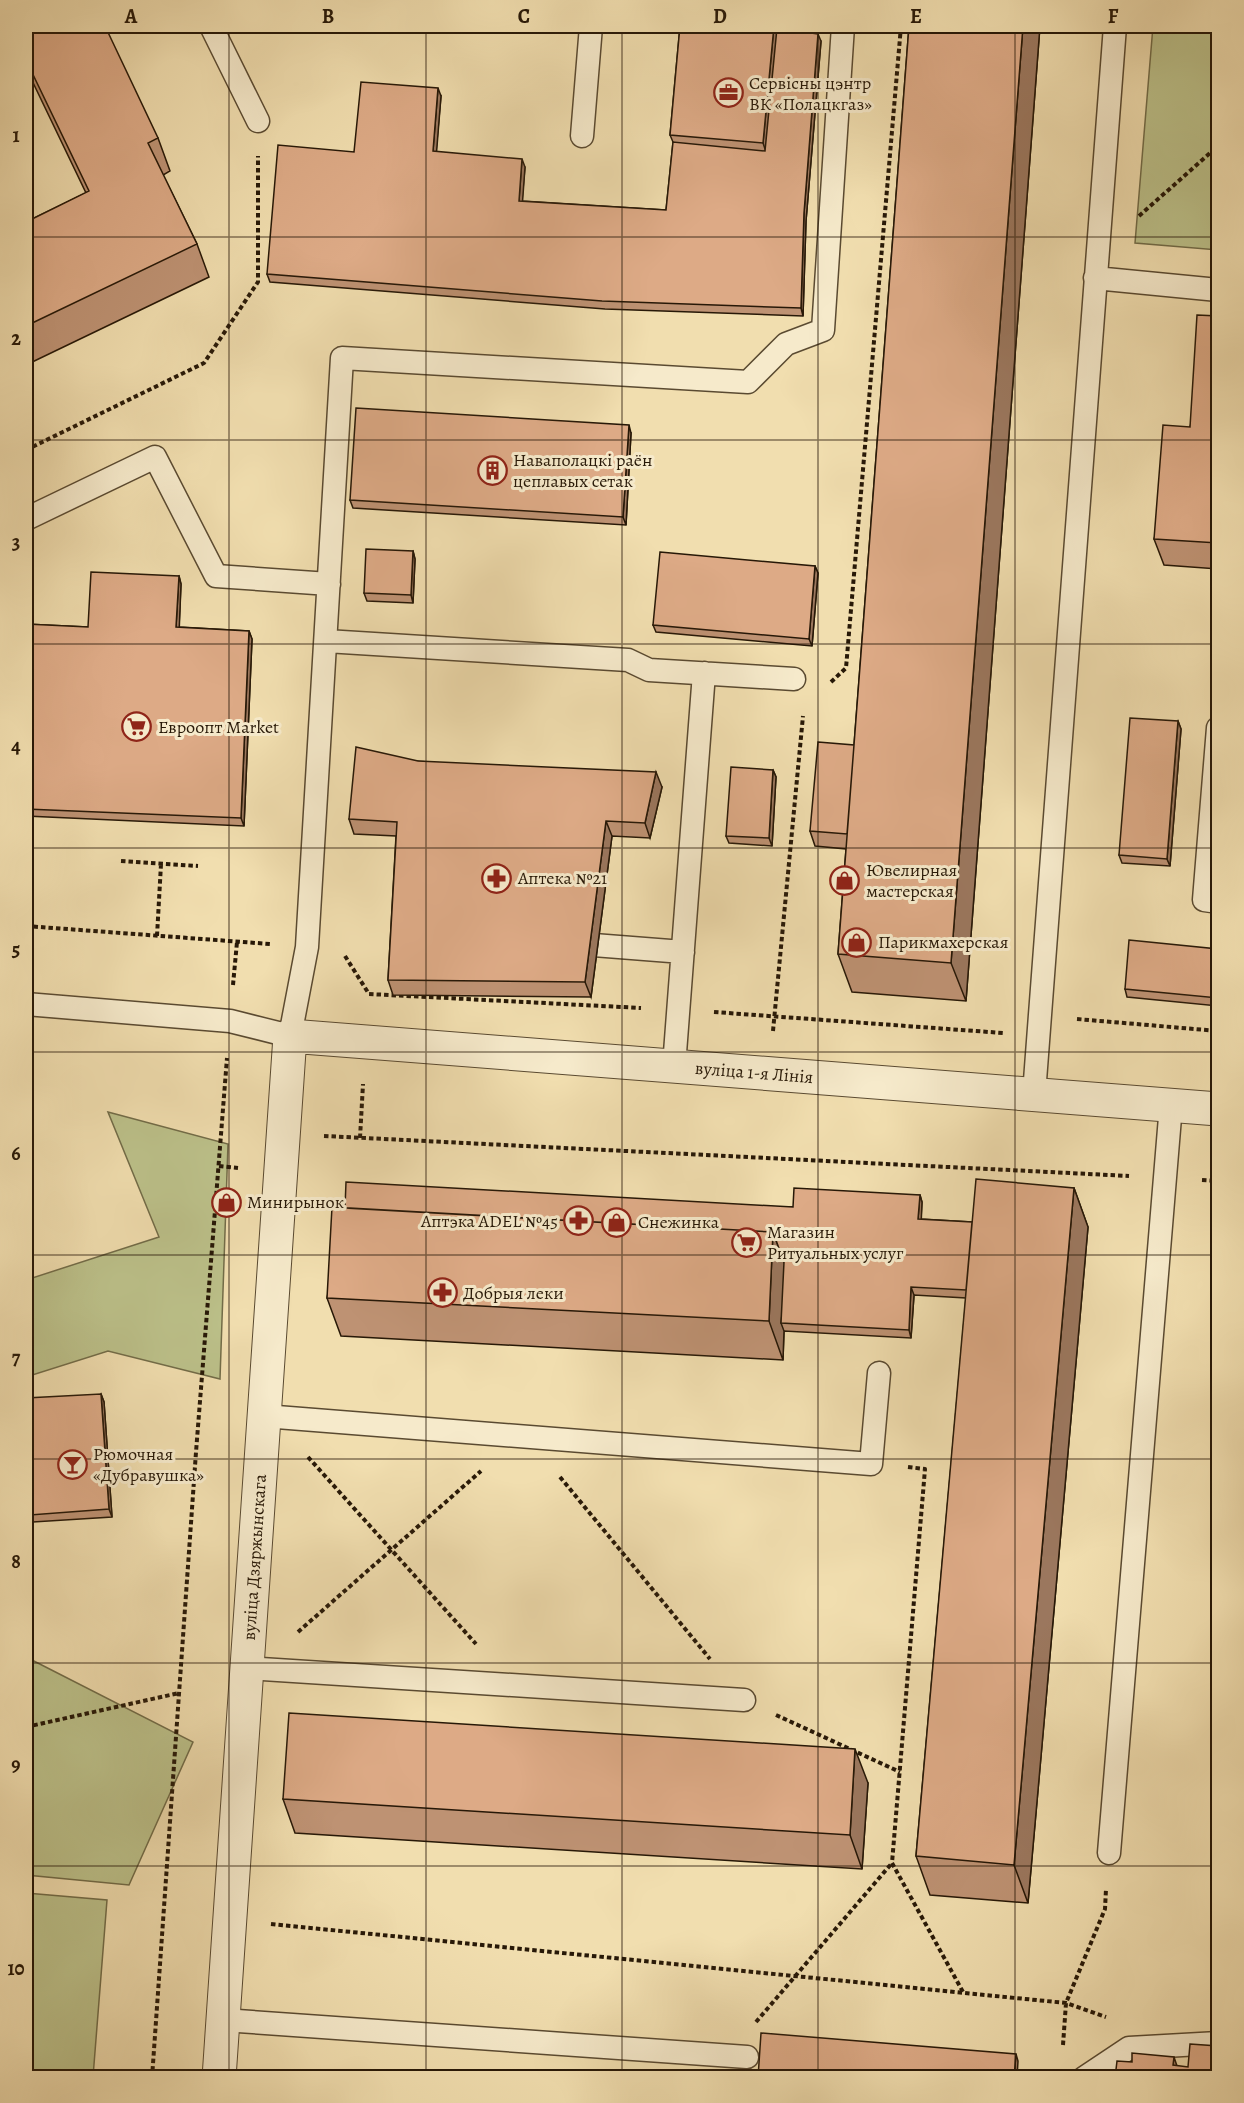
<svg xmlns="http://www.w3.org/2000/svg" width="1244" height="2103" font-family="Alegreya,serif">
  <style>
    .green { fill: #bcc18a; stroke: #726c48; stroke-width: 1.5 }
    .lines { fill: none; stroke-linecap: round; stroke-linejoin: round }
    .lane-casing { stroke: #5a4a31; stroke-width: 25 }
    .street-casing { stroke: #5a4a31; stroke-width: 35 }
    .path { stroke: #271807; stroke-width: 4; stroke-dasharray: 4.5 3; stroke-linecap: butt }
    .lane { stroke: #f6eacb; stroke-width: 22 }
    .street { stroke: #f6eacb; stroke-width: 33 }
    .wall { fill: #be9273; stroke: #271807; stroke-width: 1.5 }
    .shaded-wall { fill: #9b775e; stroke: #271807; stroke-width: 1.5 }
    .building { fill: #ddaa86; stroke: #271807; stroke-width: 1.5 }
    .grid { fill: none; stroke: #271807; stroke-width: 1.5; stroke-opacity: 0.55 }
    .labels { text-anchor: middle; stroke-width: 6; stroke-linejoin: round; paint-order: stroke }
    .poi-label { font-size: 18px; fill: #271807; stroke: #f6eacb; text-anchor: start }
    .street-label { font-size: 18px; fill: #271807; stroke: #f6eacb }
    .neatline { fill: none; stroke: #271807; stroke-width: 2 }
    .grid-label { font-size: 20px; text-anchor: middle; font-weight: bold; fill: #271807 }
  </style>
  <rect width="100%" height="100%" fill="#f1deaf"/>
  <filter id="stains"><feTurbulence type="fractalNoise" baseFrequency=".00333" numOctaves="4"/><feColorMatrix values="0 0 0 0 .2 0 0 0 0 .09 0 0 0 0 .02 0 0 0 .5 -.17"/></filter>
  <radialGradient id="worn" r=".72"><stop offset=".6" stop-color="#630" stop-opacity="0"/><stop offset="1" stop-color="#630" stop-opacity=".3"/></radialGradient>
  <path class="green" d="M 1153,26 L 1218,26 L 1218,250 L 1135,243 Z
    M 108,1112 L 228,1144 L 220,1379 L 108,1351 L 26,1377 L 26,1280 L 159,1237 Z
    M 26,1657 L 193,1742 L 129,1885 L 26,1875 Z
    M 26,1893 L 107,1900 L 93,2077 L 26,2077 Z"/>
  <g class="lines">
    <defs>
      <path id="lane" d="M 211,26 L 258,121
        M 582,136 L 591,26
        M 1095,278 L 1218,290
        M 26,519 L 155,457 L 216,576 L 329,584
        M 326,641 L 628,660 L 649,670 L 794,679
        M 1218,728 L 1204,900 L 1218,902
        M 568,943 L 683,952
        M 26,1004 L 230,1021 L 290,1036 L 307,947 L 342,358 L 748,382 L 786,344 L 823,330 L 843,26
        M 674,1066 L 704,673
        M 1034,1094 L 1115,26
        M 264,1416 L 871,1464 L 879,1373
        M 247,1668 L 744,1700
        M 1109,1853 L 1171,1105
        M 223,2020 L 747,2057
        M 1084,2078 L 1129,2048 L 1218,2043"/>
      <g id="street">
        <path id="s1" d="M 219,2078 L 290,1036 L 1218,1109"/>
      </g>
    </defs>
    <use href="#lane" class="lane-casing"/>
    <use href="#street" class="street-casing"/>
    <path class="path" d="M 1139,216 L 1218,146
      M 26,450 L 204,363 L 258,282 L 258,156
      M 831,682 L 846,668 L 901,26
      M 121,861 L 198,866
      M 26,926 L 270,944
      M 157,936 L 161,864
      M 345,956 L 369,994 L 641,1008
      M 233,985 L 237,942
      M 714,1012 L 1003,1033
      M 1077,1019 L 1218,1031
      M 773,1031 L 803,716
      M 324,1136 L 1129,1176
      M 360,1138 L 363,1084
      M 219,1166 L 238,1168
      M 1202,1180 L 1218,1181
      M 308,1457 L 476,1644
      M 908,1467 L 925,1469 L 892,1863 L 963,1992
      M 560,1477 L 710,1659
      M 298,1632 L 481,1471
      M 776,1715 L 900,1772
      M 26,1727 L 179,1693
      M 271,1924 L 1066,2003 L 1106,2017
      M 756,2022 L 892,1863
      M 1063,2045 L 1066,2003 L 1105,1909 L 1106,1889
      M 152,2078 L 196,1452 L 227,1058"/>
    <use href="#lane" class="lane"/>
    <use href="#street" class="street"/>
  </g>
  <path class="wall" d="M 26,26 L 158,138 L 170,171 L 163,175 L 197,244 L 209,277 L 26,365 L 26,222 L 86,193 L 26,68 Z
    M 680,26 L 780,26 L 780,28 L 821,41 L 806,221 L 803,316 L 605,309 L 270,282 L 267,274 L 354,152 L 441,96 L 436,152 L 525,167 L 522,201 L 666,210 L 673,142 L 670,135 Z
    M 909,26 L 1040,26 L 966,1001 L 852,992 L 838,954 L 846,849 L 815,846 L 810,831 L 854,745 Z
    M 1218,316 L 1218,569 L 1164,565 L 1154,539 L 1190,427 Z
    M 631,433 L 626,525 L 353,508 L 350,500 Z
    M 413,551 L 415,559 L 413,603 L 367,601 L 364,593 Z
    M 815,566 L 818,573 L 812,646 L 656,632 L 653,625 Z
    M 179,576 L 181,584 L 179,627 L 249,631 L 252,639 L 244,826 L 26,816 L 26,624 L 88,627 Z
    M 1178,721 L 1181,729 L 1170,866 L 1122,863 L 1119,855 Z
    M 418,761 L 662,787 L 650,838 L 612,836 L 591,997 L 393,995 L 388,980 L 396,836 L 354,834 L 349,819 Z
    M 773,770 L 776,777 L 772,846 L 729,843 L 726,836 Z
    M 1218,949 L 1218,1006 L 1127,997 L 1125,989 Z
    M 1074,1188 L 1088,1227 L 1028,1903 L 930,1895 L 916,1856 L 966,1298 L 914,1295 L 911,1338 L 784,1331 L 783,1360 L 341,1336 L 327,1298 L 345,1208 L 793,1207 L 920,1195 L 922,1202 L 921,1219 L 972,1222 Z
    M 101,1394 L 104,1402 L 112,1517 L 33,1522 L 30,1515 Z
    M 868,1783 L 862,1869 L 295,1833 L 283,1799 Z"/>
  <path class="shaded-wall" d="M 774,26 L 780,26 L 768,158 L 763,143 Z
    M 1023,26 L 1040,26 L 966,1001 L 951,963 Z
    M 818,34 L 821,41 L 806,221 L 803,316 L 801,308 L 804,213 Z
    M 438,88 L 441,96 L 436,159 L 433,151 Z
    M 522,159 L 525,167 L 522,209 L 519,201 Z
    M 629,425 L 631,433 L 626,525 L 623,517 Z
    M 413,551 L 415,559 L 413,603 L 411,595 Z
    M 815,566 L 818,573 L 812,646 L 809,639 Z
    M 179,576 L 181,584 L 179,635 L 176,627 Z
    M 249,631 L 252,639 L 244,826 L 241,818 Z
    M 1178,721 L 1181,729 L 1170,866 L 1167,859 Z
    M 773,770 L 776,777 L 772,846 L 769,838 Z
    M 656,772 L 662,787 L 650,838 L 645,823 Z
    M 606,821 L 612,836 L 591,997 L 585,982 Z
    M 1074,1188 L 1088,1227 L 1028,1903 L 1014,1865 Z
    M 920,1195 L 922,1202 L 921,1227 L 918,1219 Z
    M 773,1232 L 787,1270 L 781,1323 L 784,1331 L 783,1360 L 769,1321 Z
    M 911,1287 L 914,1295 L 911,1338 L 909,1330 Z
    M 101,1394 L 104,1402 L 112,1517 L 109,1509 Z
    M 855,1749 L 868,1783 L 862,1869 L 850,1835 Z
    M 1218,2046 L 1218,2077 L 1216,2069 Z
    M 1016,2054 L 1018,2061 L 1017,2078 L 1014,2078 Z
    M 1174,2057 L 1181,2078 L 1173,2065 Z"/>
  <path class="building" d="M 26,26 L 105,26 L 158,138 L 148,143 L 197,244 L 26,326 L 26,222 L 89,191 L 26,60 Z
    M 680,26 L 774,26 L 763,143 L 670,135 Z
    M 909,26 L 1023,26 L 951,963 L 838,954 Z
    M 777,28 L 818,34 L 804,213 L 801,308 L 602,301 L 267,274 L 278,145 L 354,152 L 361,82 L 438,88 L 433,151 L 522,159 L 519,201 L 666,210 L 673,142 L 765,151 Z
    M 1197,315 L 1218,316 L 1218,543 L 1154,539 L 1163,425 L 1190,427 Z
    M 356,408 L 629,425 L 623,517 L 350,500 Z
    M 366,549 L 413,551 L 411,595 L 364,593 Z
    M 660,552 L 815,566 L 809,639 L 653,625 Z
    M 91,572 L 179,576 L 176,627 L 249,631 L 241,818 L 26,809 L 26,624 L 88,627 Z
    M 1130,718 L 1178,721 L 1167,859 L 1119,855 Z
    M 818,742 L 854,745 L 847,834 L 810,831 Z
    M 356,747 L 418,761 L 656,772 L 645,823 L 606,821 L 585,982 L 388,980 L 397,822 L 349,819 Z
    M 731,767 L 773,770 L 769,838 L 726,836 Z
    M 1129,940 L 1218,949 L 1218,998 L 1125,989 Z
    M 976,1179 L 1074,1188 L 1014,1865 L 916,1856 Z
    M 346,1182 L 793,1207 L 794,1188 L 920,1195 L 918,1219 L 972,1222 L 966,1290 L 911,1287 L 909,1330 L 781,1323 L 784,1262 L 773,1232 L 345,1208 Z
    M 332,1207 L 773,1232 L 769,1321 L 327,1298 Z
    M 101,1394 L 109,1509 L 30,1515 L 26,1444 L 26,1398 Z
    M 289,1713 L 855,1749 L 850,1835 L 283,1799 Z
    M 761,2033 L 1016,2054 L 1014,2078 L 758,2078 Z
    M 1190,2044 L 1218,2046 L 1216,2069 L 1218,2070 L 1218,2078 L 1115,2078 L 1117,2061 L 1132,2062 L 1132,2053 L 1174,2057 L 1173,2065 L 1188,2067 Z"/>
  <path class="grid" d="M 229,26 L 229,2078M 426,26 L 426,2078M 622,26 L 622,2078M 818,26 L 818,2078M 1015,26 L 1015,2078M 26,237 L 1218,237M 26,440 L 1218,440M 26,644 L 1218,644M 26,848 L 1218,848M 26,1052 L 1218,1052M 26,1255 L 1218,1255M 26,1459 L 1218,1459M 26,1663 L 1218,1663M 26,1866 L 1218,1866"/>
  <defs>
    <symbol id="office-ring" viewBox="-11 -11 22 22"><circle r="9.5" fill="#f6eacb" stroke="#8f2418" stroke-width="1.5"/><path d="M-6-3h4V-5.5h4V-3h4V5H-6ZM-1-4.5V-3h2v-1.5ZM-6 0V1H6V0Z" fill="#8f2418"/></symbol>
    <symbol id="building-ring" viewBox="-11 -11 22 22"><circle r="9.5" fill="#f6eacb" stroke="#8f2418" stroke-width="1.5"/><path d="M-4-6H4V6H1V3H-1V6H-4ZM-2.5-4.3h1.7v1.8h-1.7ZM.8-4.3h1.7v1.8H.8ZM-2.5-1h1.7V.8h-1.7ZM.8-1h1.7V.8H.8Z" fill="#8f2418"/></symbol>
    <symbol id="supermarket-ring" viewBox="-11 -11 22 22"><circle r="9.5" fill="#f6eacb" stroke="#8f2418" stroke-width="1.5"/><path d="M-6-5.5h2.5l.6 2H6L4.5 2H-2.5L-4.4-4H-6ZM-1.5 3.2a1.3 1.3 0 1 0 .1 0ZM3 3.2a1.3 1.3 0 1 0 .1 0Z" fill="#8f2418"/></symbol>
    <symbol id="pharmacy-ring" viewBox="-11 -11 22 22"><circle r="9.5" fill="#f6eacb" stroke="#8f2418" stroke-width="1.5"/><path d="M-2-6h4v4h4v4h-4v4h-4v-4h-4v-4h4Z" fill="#8f2418"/></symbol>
    <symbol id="shop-ring" viewBox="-11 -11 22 22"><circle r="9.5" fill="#f6eacb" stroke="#8f2418" stroke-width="1.5"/><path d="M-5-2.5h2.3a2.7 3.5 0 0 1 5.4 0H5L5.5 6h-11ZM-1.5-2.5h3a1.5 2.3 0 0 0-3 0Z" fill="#8f2418"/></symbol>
    <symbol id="bar-ring" viewBox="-11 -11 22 22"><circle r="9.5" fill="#f6eacb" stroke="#8f2418" stroke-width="1.5"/><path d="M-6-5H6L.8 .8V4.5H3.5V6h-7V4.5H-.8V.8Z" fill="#8f2418"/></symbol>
  </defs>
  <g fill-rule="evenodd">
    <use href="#office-ring" x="712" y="76" width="33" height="33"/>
    <use href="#building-ring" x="476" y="454" width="33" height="33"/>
    <use href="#supermarket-ring" x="120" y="710" width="33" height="33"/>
    <use href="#pharmacy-ring" x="480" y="862" width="33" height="33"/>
    <use href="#shop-ring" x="828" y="864" width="33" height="33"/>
    <use href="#shop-ring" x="840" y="926" width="33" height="33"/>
    <use href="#shop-ring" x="210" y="1186" width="33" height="33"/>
    <use href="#pharmacy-ring" x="562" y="1204" width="33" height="33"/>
    <use href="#shop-ring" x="600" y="1206" width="33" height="33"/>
    <use href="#supermarket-ring" x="730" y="1226" width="33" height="33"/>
    <use href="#pharmacy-ring" x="426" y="1276" width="33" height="33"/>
    <use href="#bar-ring" x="56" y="1448" width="33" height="33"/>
  </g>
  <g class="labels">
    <g class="poi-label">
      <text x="749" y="89">Сервісны цэнтр<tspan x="749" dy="21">ВК «Полацкгаз»</tspan></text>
      <text x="513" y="466">Наваполацкі раён<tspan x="513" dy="21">цеплавых сетак</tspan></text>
      <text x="158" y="733">Евроопт Market</text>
      <text x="866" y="876">Ювелирная<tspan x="866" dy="21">мастерская</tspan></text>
      <text x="518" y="884">Аптека №21</text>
      <text x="878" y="948">Парикмахерская</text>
      <text x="247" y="1208">Минирынок</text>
      <text x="558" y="1227" text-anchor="end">Аптэка ADEL №45</text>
      <text x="638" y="1228">Снежинка</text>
      <text x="767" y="1238">Магазин<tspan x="767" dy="21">Ритуальных услуг</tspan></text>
      <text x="463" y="1299">Добрыя леки</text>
      <text x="93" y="1460">Рюмочная<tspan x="93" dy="21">«Дубравушка»</tspan></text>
    </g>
    <g class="street-label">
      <text dy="6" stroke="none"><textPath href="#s1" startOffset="1510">вуліца 1-я Лінія</textPath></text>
      <text dy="6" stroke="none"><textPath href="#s1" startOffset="522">вуліца Дзяржынскага</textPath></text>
    </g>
  </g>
  <rect width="1244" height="2103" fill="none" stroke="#f1deaf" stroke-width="66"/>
  <rect x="33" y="33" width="1178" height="2037" class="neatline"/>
  <g class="grid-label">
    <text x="131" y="23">A</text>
    <text x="328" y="23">B</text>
    <text x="524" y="23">C</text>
    <text x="720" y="23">D</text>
    <text x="916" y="23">E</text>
    <text x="1113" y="23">F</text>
    <text x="16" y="142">1</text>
    <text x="16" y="345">2</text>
    <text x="16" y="549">3</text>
    <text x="16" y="753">4</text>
    <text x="16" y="956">5</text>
    <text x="16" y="1160">6</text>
    <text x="16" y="1364">7</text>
    <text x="16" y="1568">8</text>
    <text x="16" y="1771">9</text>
    <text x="16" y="1975">10</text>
  </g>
  <rect width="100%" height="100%" filter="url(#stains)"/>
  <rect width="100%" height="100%" fill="url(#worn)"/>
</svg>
